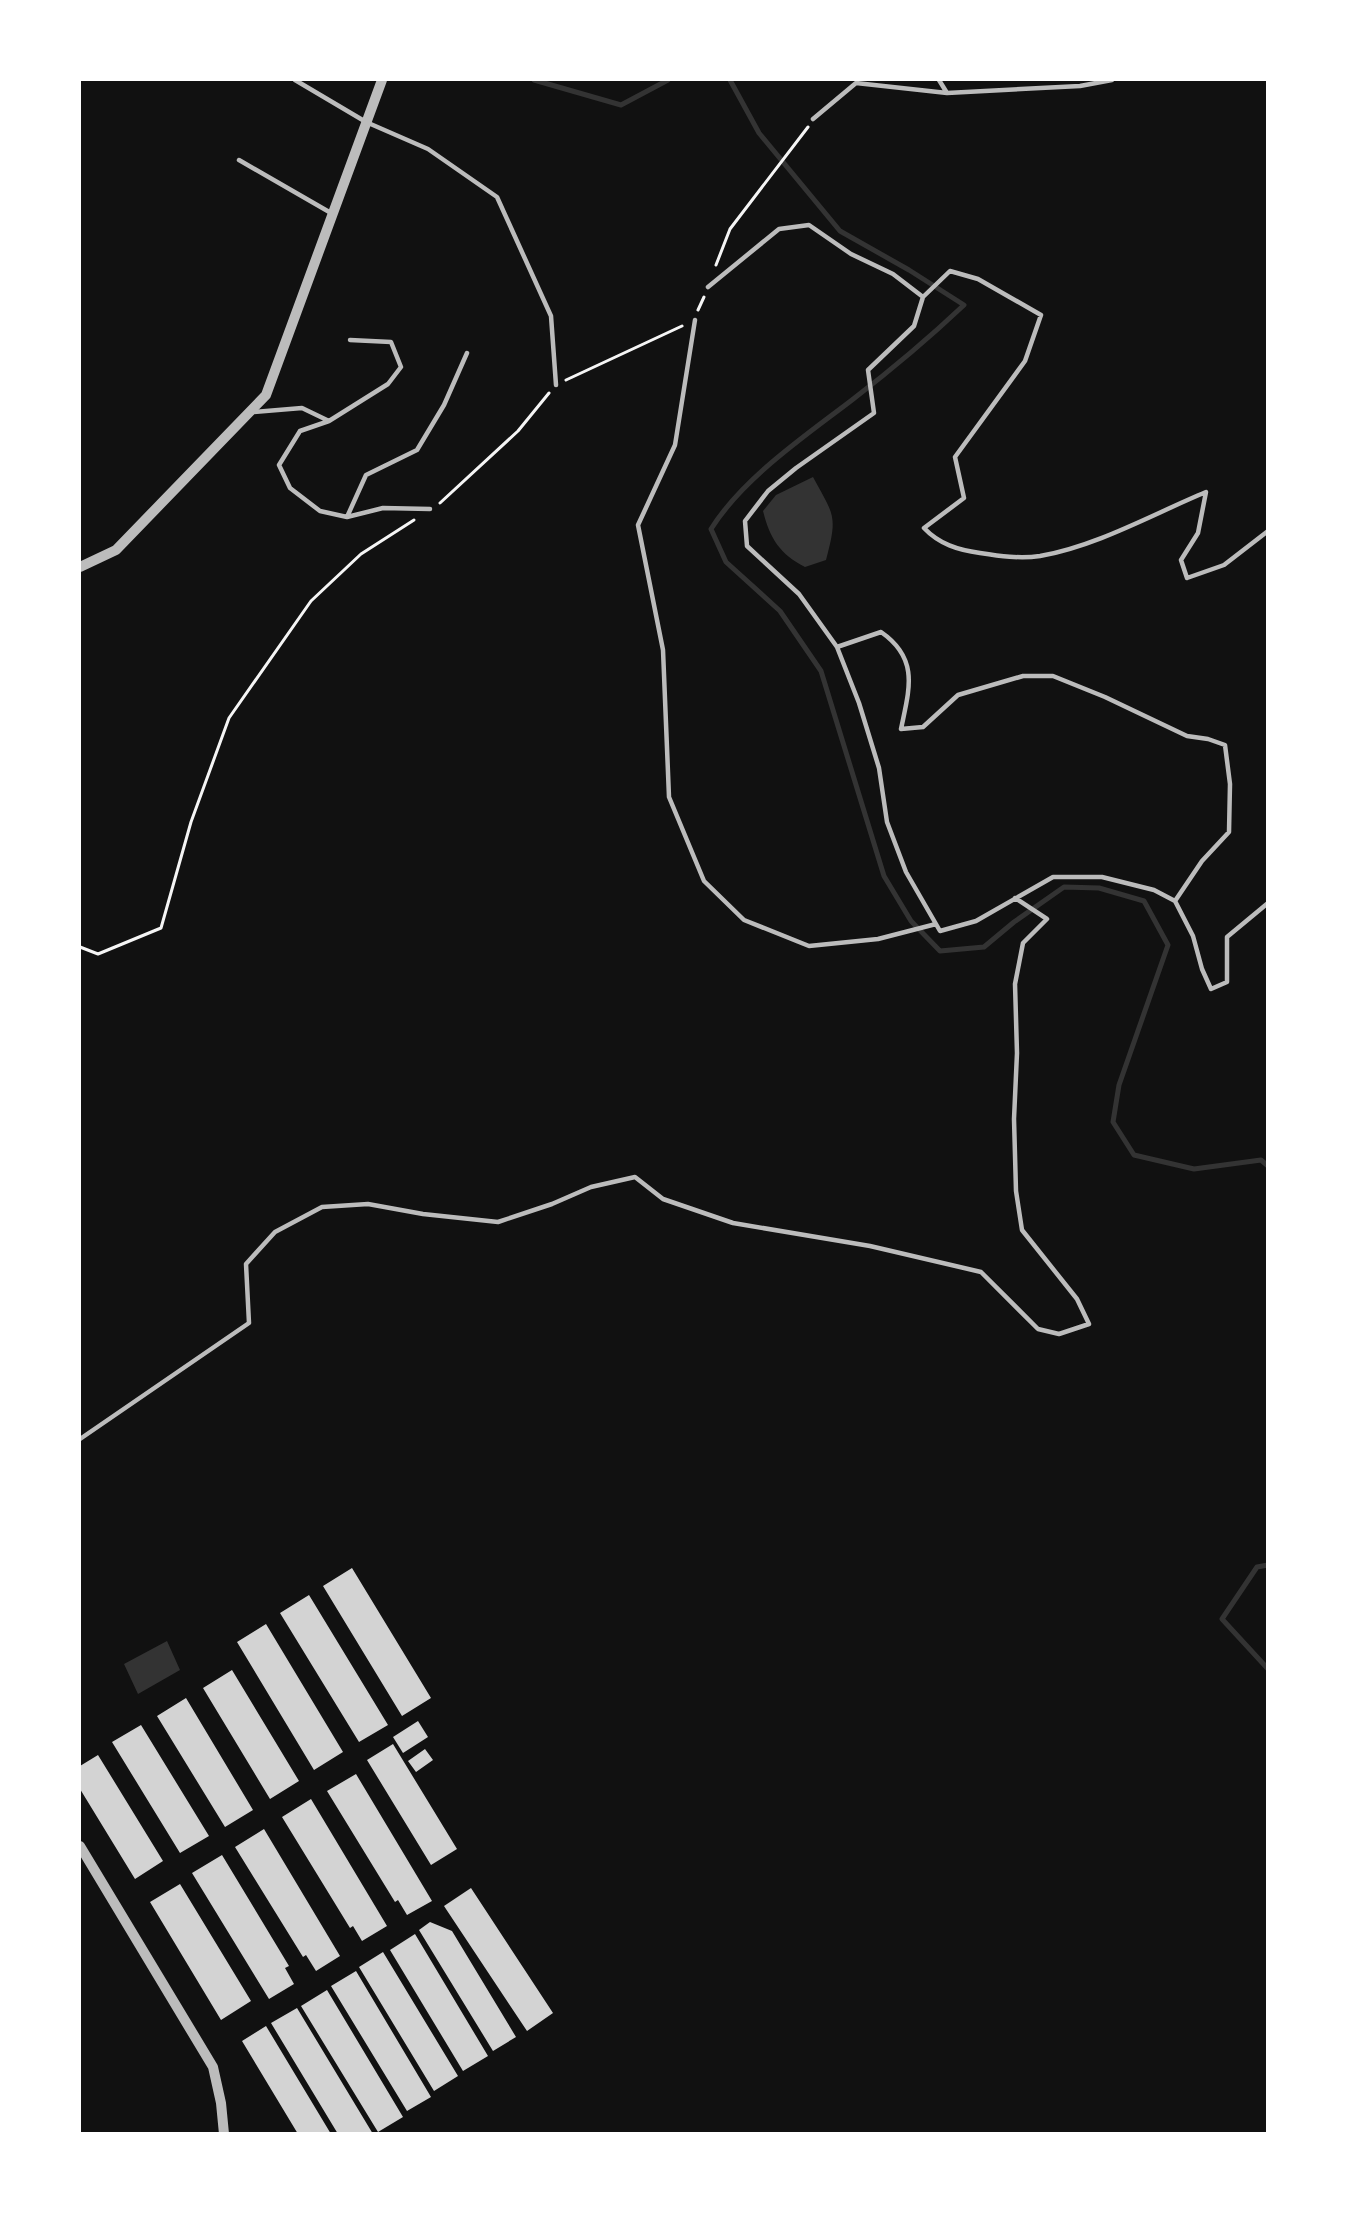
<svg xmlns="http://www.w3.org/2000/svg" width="1347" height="2213" font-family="Karla,sans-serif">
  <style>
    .water { fill: #333 }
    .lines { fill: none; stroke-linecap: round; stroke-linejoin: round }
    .stream { stroke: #333; stroke-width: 5 }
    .building { fill: #d3d3d3 }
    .path { stroke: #f5f5f5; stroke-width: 3 }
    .service { stroke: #bcbcbc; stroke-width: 4.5 }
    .tertiary { stroke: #bcbcbc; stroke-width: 10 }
  </style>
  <rect width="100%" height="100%" fill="#111"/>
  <path class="water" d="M 813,477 C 834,516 838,515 826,560 L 805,567 C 780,554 770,539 763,511 L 776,495 Z
    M 167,1641 L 180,1670 L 138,1694 L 124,1664 Z"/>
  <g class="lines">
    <path class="stream" d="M 534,80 L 621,105 L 668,80
      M 730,80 L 759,133 L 840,231 L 909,270 L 964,305 C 928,339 891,370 852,400 C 805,436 743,478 711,529 L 726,562 L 780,611 L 821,671 L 884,876 L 911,921 L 940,951 L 984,947 L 1014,922 L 1064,887 L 1099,888 L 1144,901 L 1168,945 L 1119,1085 L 1113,1122 L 1134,1155 L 1194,1169 L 1261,1160 L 1268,1166
      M 1268,1565 L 1257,1567 L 1222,1619 L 1268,1669"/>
  </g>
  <path class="building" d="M 352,1568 L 431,1698 L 402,1716 L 323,1586 Z
    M 309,1595 L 388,1725 L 359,1742 L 280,1613 Z
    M 266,1624 L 343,1752 L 314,1770 L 237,1642 Z
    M 232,1670 L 299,1781 L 270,1799 L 203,1688 Z
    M 186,1698 L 253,1810 L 225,1827 L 157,1716 Z
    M 418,1721 L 428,1737 L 403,1753 L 393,1737 Z
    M 141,1725 L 209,1836 L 180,1853 L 112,1742 Z
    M 393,1744 L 457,1849 L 431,1865 L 367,1760 Z
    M 425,1749 L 433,1760 L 416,1772 L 408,1761 Z
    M 98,1755 L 163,1861 L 135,1879 L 80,1789 L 80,1766 Z
    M 356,1774 L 432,1901 L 407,1915 L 398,1900 L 395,1902 L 327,1791 Z
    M 311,1799 L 387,1926 L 362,1941 L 353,1926 L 350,1928 L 282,1817 Z
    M 264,1829 L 340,1956 L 316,1971 L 306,1955 L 303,1957 L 235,1847 Z
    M 222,1855 L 289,1966 L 285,1968 L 294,1984 L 269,1999 L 192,1873 Z
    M 180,1884 L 251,2001 L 221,2020 L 150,1902 Z
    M 471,1888 L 553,2013 L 527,2031 L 444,1906 Z
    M 430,1922 L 452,1931 L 516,2037 L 493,2051 L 419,1930 Z
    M 415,1934 L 488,2056 L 463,2071 L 390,1950 Z
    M 383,1952 L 458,2076 L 434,2091 L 359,1967 Z
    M 356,1971 L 431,2097 L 407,2111 L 331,1986 Z
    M 327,1990 L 403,2117 L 378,2132 L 301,2006 Z
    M 297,2008 L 373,2134 L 338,2134 L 271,2023 Z
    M 266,2026 L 331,2134 L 298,2134 L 242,2041 Z"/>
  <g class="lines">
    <path class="path" d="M 716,265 L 730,229 L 808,127
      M 698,310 L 704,297
      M 566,380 L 682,326
      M 440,503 L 518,431 L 549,393
      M 80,947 L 98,954 L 161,928 L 191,822 L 229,718 L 311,601 L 361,554 L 414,520"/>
    <path class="service" d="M 295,80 L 366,122 L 428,149 L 497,197 L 551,316 L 556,385
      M 947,93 L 1080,86 L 1112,80
      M 813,119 L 856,83 L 947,93 L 939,80
      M 239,160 L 331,213
      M 708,287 L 779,229 L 809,225 L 851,254 L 893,274 L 923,297 L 914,326 L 868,370 L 874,413 L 796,468 L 768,491 L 745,521 L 747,546 L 799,594 L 837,647 L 859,703 L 879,768 L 887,822 L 906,872 L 940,931 L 976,921 L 1053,877 L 1102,877 L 1154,890 L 1175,901 L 1193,936 L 1202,969 L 1211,989 L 1227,982 L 1227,937 L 1268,903
      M 923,297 L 950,271 L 978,279 L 1041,315 L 1025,361 L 955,457 L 964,498 L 924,528 C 939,544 958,550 980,553 C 999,556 1020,559 1040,556 C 1097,546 1153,514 1206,492 L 1198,533 L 1181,560 L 1187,578 L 1224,565 L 1268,531
      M 695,320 L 675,445 L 638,525 L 663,650 L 669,797 L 704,881 L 744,920 L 809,946 L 878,939 L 936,924
      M 253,412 L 302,408 L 329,421 L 300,431 L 279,465 L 290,488 L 320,511 L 347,517 L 383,508 L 430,509
      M 329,421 L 388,384 L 401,367 L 391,342 L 350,340
      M 347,517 L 366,475 L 417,450 L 444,405 L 467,353
      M 837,647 L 881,632 C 920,659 909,690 901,729 L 923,727 L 958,695 L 1023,676 L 1053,676 L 1105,697 L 1187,736 L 1208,739 L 1225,745 L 1230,784 L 1229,832 L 1202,861 L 1175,901
      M 80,1439 L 249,1323 L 246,1264 L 275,1232 L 322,1207 L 368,1204 L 423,1214 L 498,1222 L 552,1204 L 591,1187 L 635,1177 L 663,1199 L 733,1223 L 870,1246 L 981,1272 L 1038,1329 L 1059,1334 L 1089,1324 L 1077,1299 L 1022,1230 L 1016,1191 L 1014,1119 L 1017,1053 L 1015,984 L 1023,943 L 1047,919 L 1015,898"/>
    <path class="tertiary" d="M 80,567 L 116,550 L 266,395 L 382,80
      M 80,1846 L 213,2067 L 221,2103 L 224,2134"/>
  </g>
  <rect width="1347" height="2213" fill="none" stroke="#ffffff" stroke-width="162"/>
</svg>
